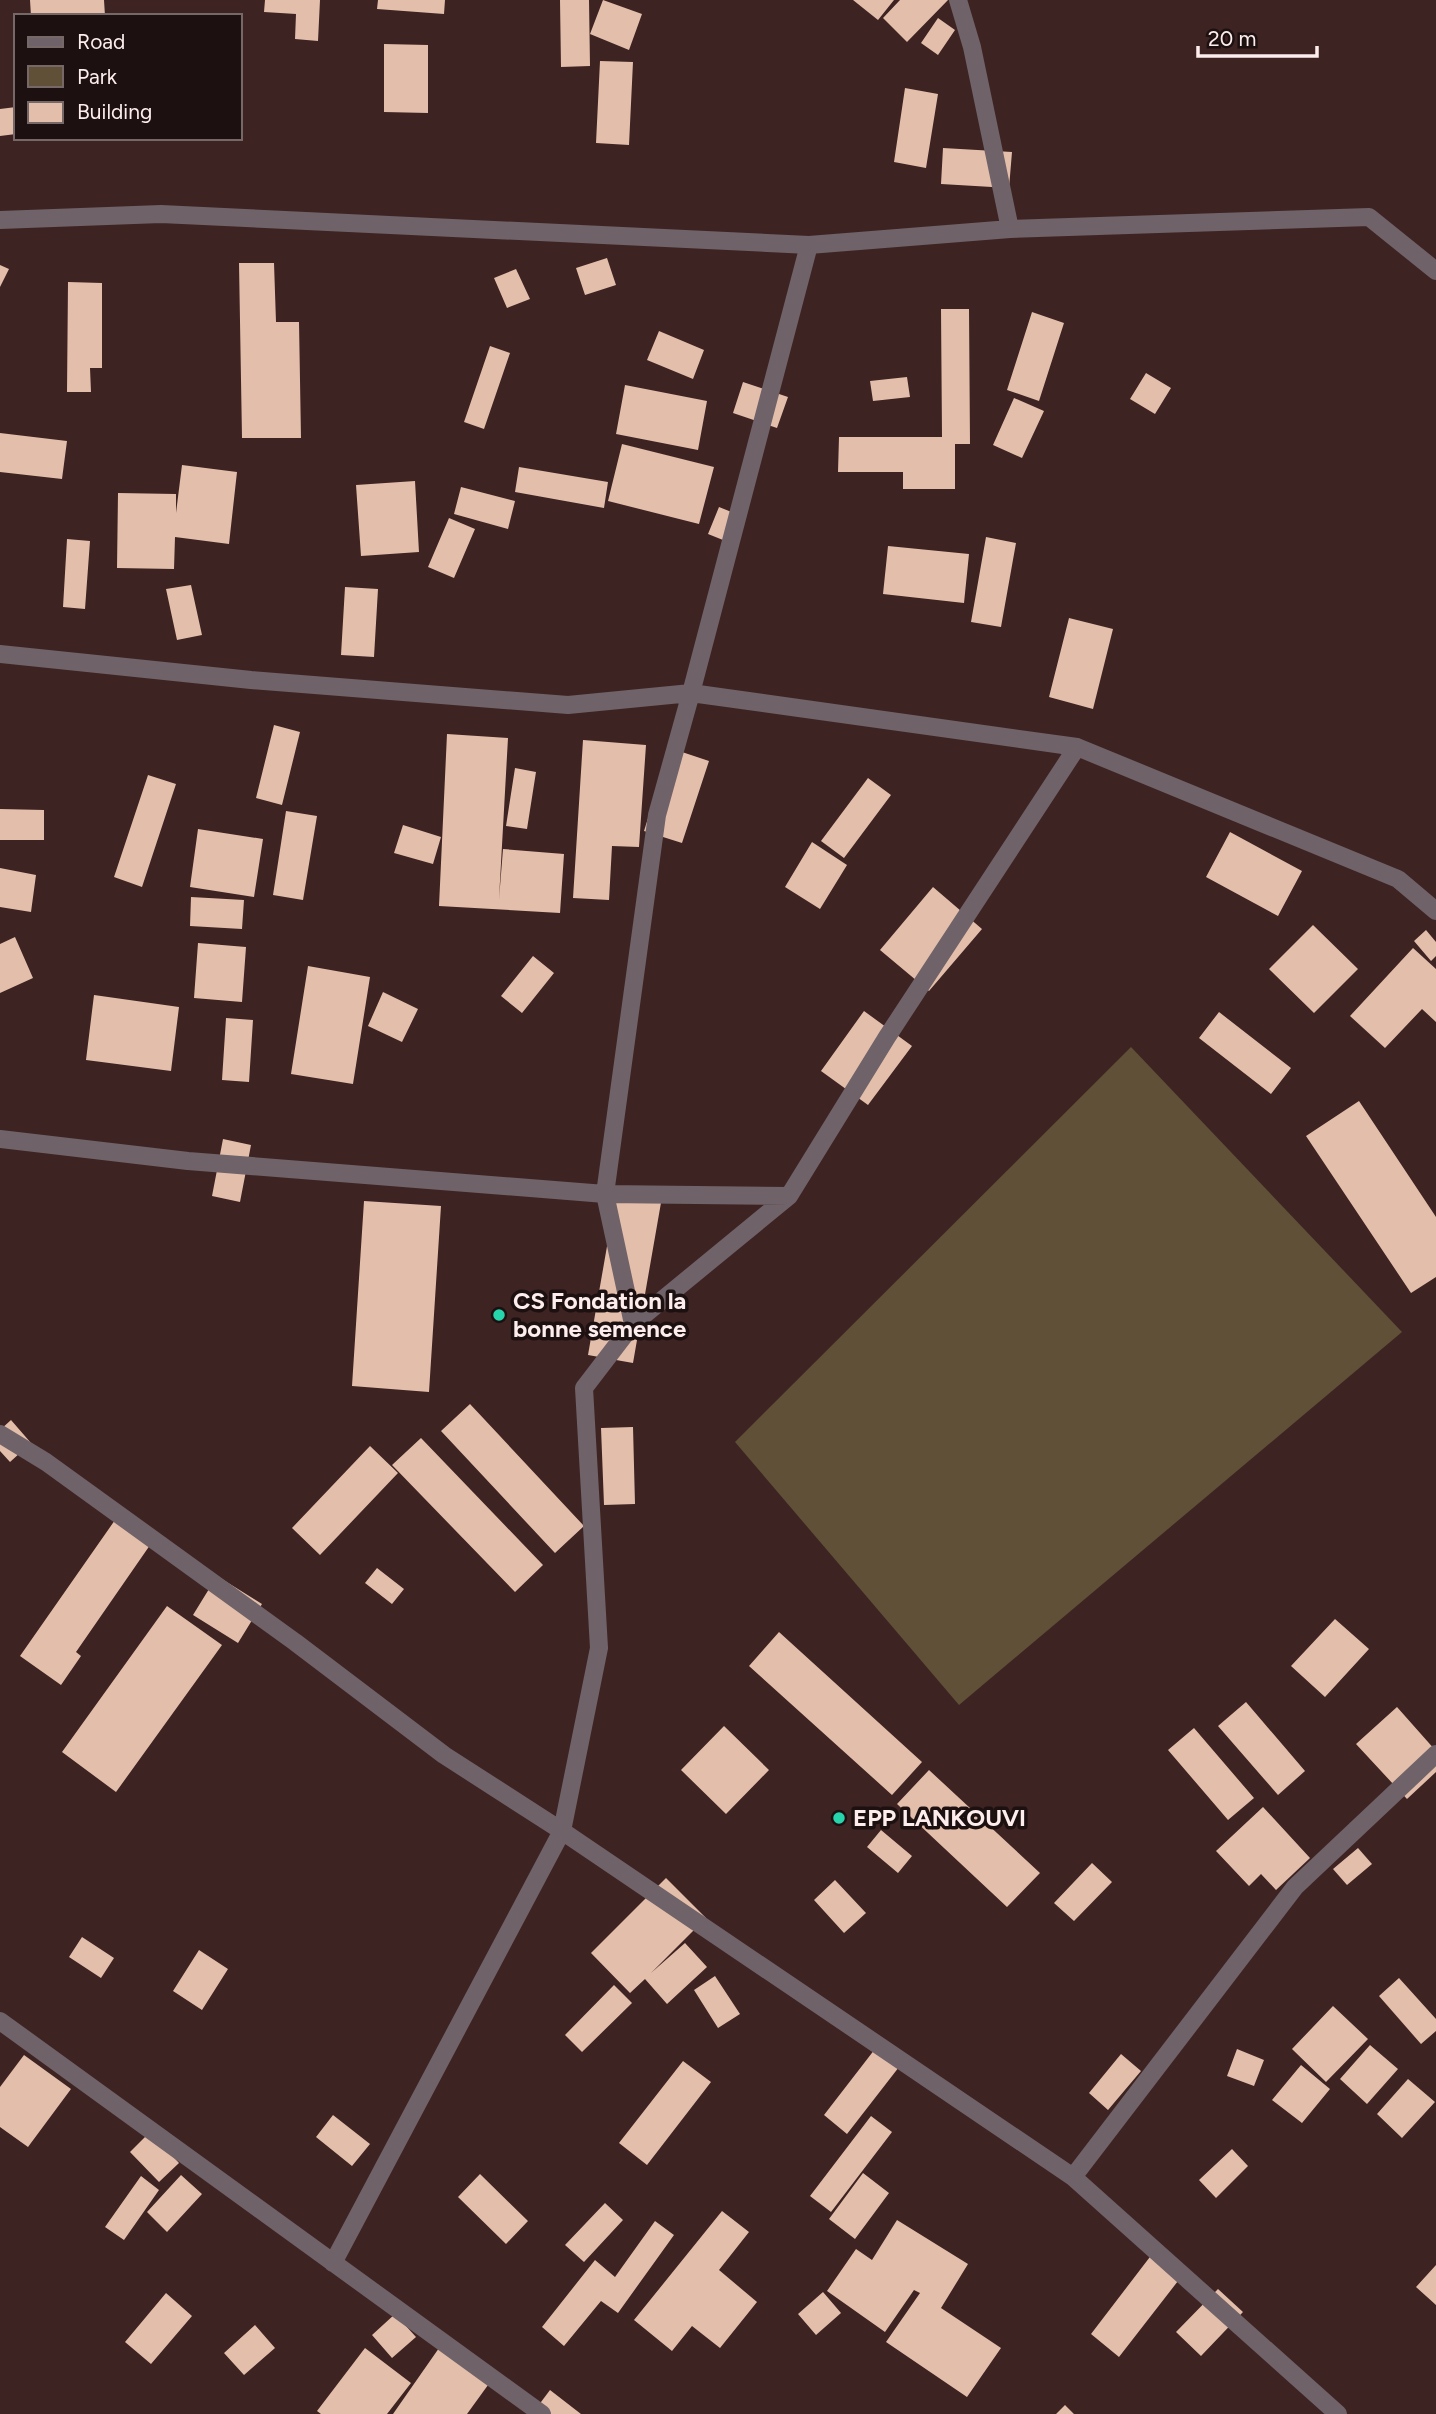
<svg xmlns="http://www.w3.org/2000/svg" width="1436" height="2414" font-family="Figtree,sans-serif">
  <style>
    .green { fill: #5f5037 }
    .building { fill: #e3beaa }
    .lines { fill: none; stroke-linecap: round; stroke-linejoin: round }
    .street { stroke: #6f6268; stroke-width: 18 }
    .poi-dot { fill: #27d5ad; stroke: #1d1010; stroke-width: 2.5 }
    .labels { text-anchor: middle; stroke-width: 7; stroke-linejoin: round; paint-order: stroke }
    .poi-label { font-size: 24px; font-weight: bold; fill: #fdeded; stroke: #1d1010; text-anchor: start }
  </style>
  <rect width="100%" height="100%" fill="#3e2323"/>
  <path class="green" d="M 1131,1047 L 1402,1332 L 959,1705 L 735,1442 Z"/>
  <path class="building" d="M 30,0 L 104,0 L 105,16 L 31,16 Z
    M 265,0 L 320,0 L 318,41 L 295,39 L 296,14 L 264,12 Z
    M 378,0 L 445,0 L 444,14 L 377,9 Z
    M 560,0 L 589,0 L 590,66 L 561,67 Z
    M 603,0 L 642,14 L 629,50 L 590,34 Z
    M 853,0 L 894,0 L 878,20 Z
    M 900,0 L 948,0 L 907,42 L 883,18 Z
    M 938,18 L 955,30 L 938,55 L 921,43 Z
    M 384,44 L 428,45 L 428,113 L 384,112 Z
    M 600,61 L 633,62 L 629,145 L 596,143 Z
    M 905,88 L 938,94 L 926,168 L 894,162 Z
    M 16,107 L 16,134 L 0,136 L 0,109 Z
    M 943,148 L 1012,152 L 1009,188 L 941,184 Z
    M 607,258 L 616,285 L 585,295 L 576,268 Z
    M 239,263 L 274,263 L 276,322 L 299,322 L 301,438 L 242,438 Z
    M 0,265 L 9,269 L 0,287 Z
    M 516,269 L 530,299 L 507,308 L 494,278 Z
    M 68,282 L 102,283 L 102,368 L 90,368 L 91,392 L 67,392 Z
    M 941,309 L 969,309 L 970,444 L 955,444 L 955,489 L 903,489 L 903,472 L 838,472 L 839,437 L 942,437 Z
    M 1032,312 L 1064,323 L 1039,401 L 1007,390 Z
    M 659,331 L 704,350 L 693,379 L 647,360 Z
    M 490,346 L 510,353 L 484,429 L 464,422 Z
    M 1146,373 L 1171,388 L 1155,414 L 1130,399 Z
    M 907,377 L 910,397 L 873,401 L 870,381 Z
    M 743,382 L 788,397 L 777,428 L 733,413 Z
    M 625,385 L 707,401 L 698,450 L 616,434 Z
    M 1014,398 L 1044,411 L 1022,458 L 993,445 Z
    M 0,433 L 67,441 L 62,479 L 0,472 Z
    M 622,444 L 714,467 L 699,524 L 608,501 Z
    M 182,465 L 237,472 L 229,544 L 175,537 L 174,569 L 117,568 L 118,493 L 176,494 L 176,513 Z
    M 519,467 L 608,482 L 604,508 L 515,492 Z
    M 415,481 L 419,552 L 361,556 L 356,485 Z
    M 461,487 L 515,501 L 508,529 L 454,514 Z
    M 719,507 L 744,517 L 733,544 L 708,534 Z
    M 449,518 L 475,529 L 454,578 L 428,567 Z
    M 986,537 L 1016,543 L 1001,627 L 971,622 Z
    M 67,539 L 90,541 L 85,609 L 63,607 Z
    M 888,546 L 969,554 L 964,603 L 883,594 Z
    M 191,585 L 202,635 L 177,640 L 166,589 Z
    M 345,587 L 378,589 L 374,657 L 341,655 Z
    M 1069,618 L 1113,629 L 1093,709 L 1049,697 Z
    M 274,725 L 300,732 L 282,805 L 256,798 Z
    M 447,734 L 508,738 L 499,899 L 503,849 L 564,854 L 560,913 L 439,906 Z
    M 583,740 L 646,745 L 639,847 L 612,846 L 609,900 L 573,898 Z
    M 670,748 L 709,761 L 682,843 L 644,831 Z
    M 515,768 L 536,772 L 527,829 L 506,826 Z
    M 148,775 L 176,784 L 142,887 L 114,877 Z
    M 868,778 L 891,795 L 844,858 L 821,841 Z
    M 0,809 L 44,810 L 44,840 L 0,840 Z
    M 286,811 L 317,816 L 303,900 L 273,895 Z
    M 403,825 L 441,837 L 433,864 L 394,853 Z
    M 198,829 L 263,839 L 254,897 L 190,887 Z
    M 1230,832 L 1302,871 L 1278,916 L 1206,877 Z
    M 812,842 L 847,865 L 820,909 L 785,887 Z
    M 0,868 L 36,875 L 31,912 L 0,907 Z
    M 933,887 L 982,929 L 929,991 L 880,950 Z
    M 191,897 L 244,900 L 242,929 L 190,926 Z
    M 1313,925 L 1358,969 L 1314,1013 L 1269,969 Z
    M 1426,930 L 1436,942 L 1436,956 L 1431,961 L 1414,941 Z
    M 15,937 L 33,978 L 0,993 L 0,944 Z
    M 198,943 L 246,947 L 242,1002 L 194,998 Z
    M 1413,948 L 1436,969 L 1436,1022 L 1422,1009 L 1385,1048 L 1350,1016 Z
    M 533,956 L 554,973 L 522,1013 L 501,996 Z
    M 308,966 L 370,977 L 353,1084 L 291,1074 Z
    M 383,992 L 418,1009 L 402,1042 L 368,1026 Z
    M 94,995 L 179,1007 L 171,1071 L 86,1060 Z
    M 864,1011 L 912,1046 L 868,1105 L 821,1071 Z
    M 1219,1012 L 1291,1068 L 1271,1094 L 1199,1038 Z
    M 226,1018 L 253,1020 L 249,1082 L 222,1080 Z
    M 1359,1101 L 1436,1217 L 1436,1277 L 1411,1293 L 1306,1136 Z
    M 223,1139 L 251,1145 L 240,1202 L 212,1196 Z
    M 617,1189 L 662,1197 L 633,1363 L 588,1355 Z
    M 364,1201 L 441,1206 L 429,1392 L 352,1386 Z
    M 470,1404 L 584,1526 L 555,1553 L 441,1431 Z
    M 11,1420 L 31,1443 L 10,1462 L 0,1451 L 0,1430 Z
    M 633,1427 L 635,1504 L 604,1505 L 601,1428 Z
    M 421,1438 L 543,1565 L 515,1592 L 392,1465 Z
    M 370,1446 L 398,1473 L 320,1555 L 292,1528 Z
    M 122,1510 L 157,1535 L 76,1652 L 81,1656 L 61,1685 L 20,1656 Z
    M 377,1568 L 404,1589 L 392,1604 L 365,1583 Z
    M 217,1576 L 262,1604 L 238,1643 L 193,1615 Z
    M 167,1606 L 222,1645 L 116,1792 L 62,1752 Z
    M 1335,1619 L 1369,1649 L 1325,1697 L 1291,1666 Z
    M 779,1632 L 922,1762 L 892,1795 L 749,1666 Z
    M 1246,1702 L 1305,1771 L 1278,1795 L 1218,1726 Z
    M 1397,1707 L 1436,1751 L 1436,1772 L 1407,1799 L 1356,1744 Z
    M 724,1726 L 769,1770 L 726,1814 L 681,1770 Z
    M 1194,1728 L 1254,1798 L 1228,1820 L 1168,1750 Z
    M 929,1770 L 1040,1873 L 1007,1907 L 897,1804 Z
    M 1263,1807 L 1310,1858 L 1276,1890 L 1261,1874 L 1249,1886 L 1216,1851 Z
    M 881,1830 L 912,1856 L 898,1873 L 867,1847 Z
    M 1358,1848 L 1372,1864 L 1347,1885 L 1333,1869 Z
    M 1092,1863 L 1112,1882 L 1074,1921 L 1054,1903 Z
    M 666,1878 L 706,1918 L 651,1973 L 685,1943 L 707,1967 L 667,2004 L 645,1979 L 630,1993 L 591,1953 Z
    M 835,1880 L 866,1913 L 844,1933 L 814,1900 Z
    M 82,1937 L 114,1958 L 101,1978 L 69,1957 Z
    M 199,1950 L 228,1969 L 202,2010 L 173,1991 Z
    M 715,1976 L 740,2014 L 718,2028 L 694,1990 Z
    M 1399,1978 L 1436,2019 L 1436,2031 L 1421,2044 L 1379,1996 Z
    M 614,1985 L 632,2003 L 582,2052 L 565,2035 Z
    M 1333,2006 L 1368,2039 L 1326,2082 L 1292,2049 Z
    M 1370,2045 L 1398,2069 L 1367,2104 L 1340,2079 Z
    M 875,2049 L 899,2067 L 847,2134 L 824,2115 Z
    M 1237,2049 L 1264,2060 L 1254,2086 L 1227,2076 Z
    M 1121,2054 L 1141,2071 L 1108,2110 L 1089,2093 Z
    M 24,2055 L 71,2089 L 28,2147 L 0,2127 L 0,2087 Z
    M 683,2061 L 711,2082 L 647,2165 L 619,2143 Z
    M 1301,2065 L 1330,2089 L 1302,2123 L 1272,2100 Z
    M 1408,2079 L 1435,2102 L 1402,2138 L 1377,2114 Z
    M 333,2115 L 370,2144 L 352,2166 L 316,2137 Z
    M 871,2116 L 892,2132 L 831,2212 L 810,2196 Z
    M 150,2132 L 179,2163 L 159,2182 L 130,2152 Z
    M 1232,2149 L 1248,2166 L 1216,2198 L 1199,2180 Z
    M 863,2173 L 889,2193 L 855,2239 L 829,2219 Z
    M 480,2174 L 528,2221 L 506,2244 L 458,2197 Z
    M 181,2175 L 202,2194 L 167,2232 L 147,2212 Z
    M 141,2176 L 159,2190 L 124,2240 L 105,2227 Z
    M 605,2203 L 623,2220 L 584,2262 L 565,2245 Z
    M 722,2211 L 749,2232 L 719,2270 L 757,2302 L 720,2348 L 692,2326 L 672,2351 L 634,2320 Z
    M 897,2220 L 968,2264 L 941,2308 L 1001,2348 L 967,2397 L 886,2342 L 920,2293 L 914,2290 L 885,2332 L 827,2291 L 856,2249 L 872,2260 Z
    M 655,2221 L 674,2235 L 618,2313 L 601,2301 L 564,2346 L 542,2327 L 595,2260 L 615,2277 Z
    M 1156,2249 L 1185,2272 L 1119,2357 L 1091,2334 Z
    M 1436,2265 L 1436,2305 L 1416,2287 Z
    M 1218,2289 L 1243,2312 L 1201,2356 L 1176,2332 Z
    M 823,2292 L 841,2313 L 816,2335 L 798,2314 Z
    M 166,2293 L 192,2316 L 151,2364 L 125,2342 Z
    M 395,2314 L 416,2337 L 392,2358 L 372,2335 Z
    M 255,2325 L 275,2348 L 244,2375 L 224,2353 Z
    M 446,2338 L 496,2374 L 467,2414 L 393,2414 Z
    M 365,2348 L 411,2383 L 387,2414 L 321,2414 L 317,2411 Z
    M 550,2390 L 581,2414 L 532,2414 Z
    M 1065,2405 L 1074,2414 L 1056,2414 Z"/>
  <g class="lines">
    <path class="street" d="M 958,0 L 972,47 L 1010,229
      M 0,220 L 161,214 L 809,245 L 1010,229 L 1369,217 L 1436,271
      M 809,245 L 691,693 L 1077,747 L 1398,879 L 1436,911
      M 0,654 L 251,680 L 568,705 L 691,693 L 657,815 L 605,1194 L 633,1324
      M 0,1139 L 188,1161 L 605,1194 L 789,1196
      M 0,1434 L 46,1462 L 295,1642 L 444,1755 L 562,1831 L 1073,2177 L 1338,2414
      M 0,2021 L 542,2414
      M 1073,2177 L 1295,1887 L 1436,1754
      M 333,2263 L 562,1831 L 599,1648 L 584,1388 L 633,1324 L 789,1196 L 887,1037 L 1077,747"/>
  </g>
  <g class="poi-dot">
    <circle cx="499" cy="1315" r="7"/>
    <circle cx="839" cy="1818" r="7"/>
  </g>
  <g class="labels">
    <g class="poi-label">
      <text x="513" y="1309">CS Fondation la<tspan x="513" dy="28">bonne semence</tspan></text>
      <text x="853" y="1826">EPP LANKOUVI</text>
    </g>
  </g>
  <rect x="14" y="14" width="228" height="126" fill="#1d1010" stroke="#776868" stroke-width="2"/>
  <rect x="28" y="37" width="35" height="10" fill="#6f6268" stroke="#776868" stroke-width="2"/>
  <text x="77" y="49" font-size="21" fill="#fdeded">Road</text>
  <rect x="28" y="66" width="35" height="21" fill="#5f5037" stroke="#776868" stroke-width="2"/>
  <text x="77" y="84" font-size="21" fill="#fdeded">Park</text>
  <rect x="28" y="102" width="35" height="21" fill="#e3beaa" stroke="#776868" stroke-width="2"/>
  <text x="77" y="119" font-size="21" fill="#fdeded">Building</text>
  <path d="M1198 46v10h119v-10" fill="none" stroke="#fdeded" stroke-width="3.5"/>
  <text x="1208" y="46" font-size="21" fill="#fdeded" stroke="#1d1010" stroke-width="5" paint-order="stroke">20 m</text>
</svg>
